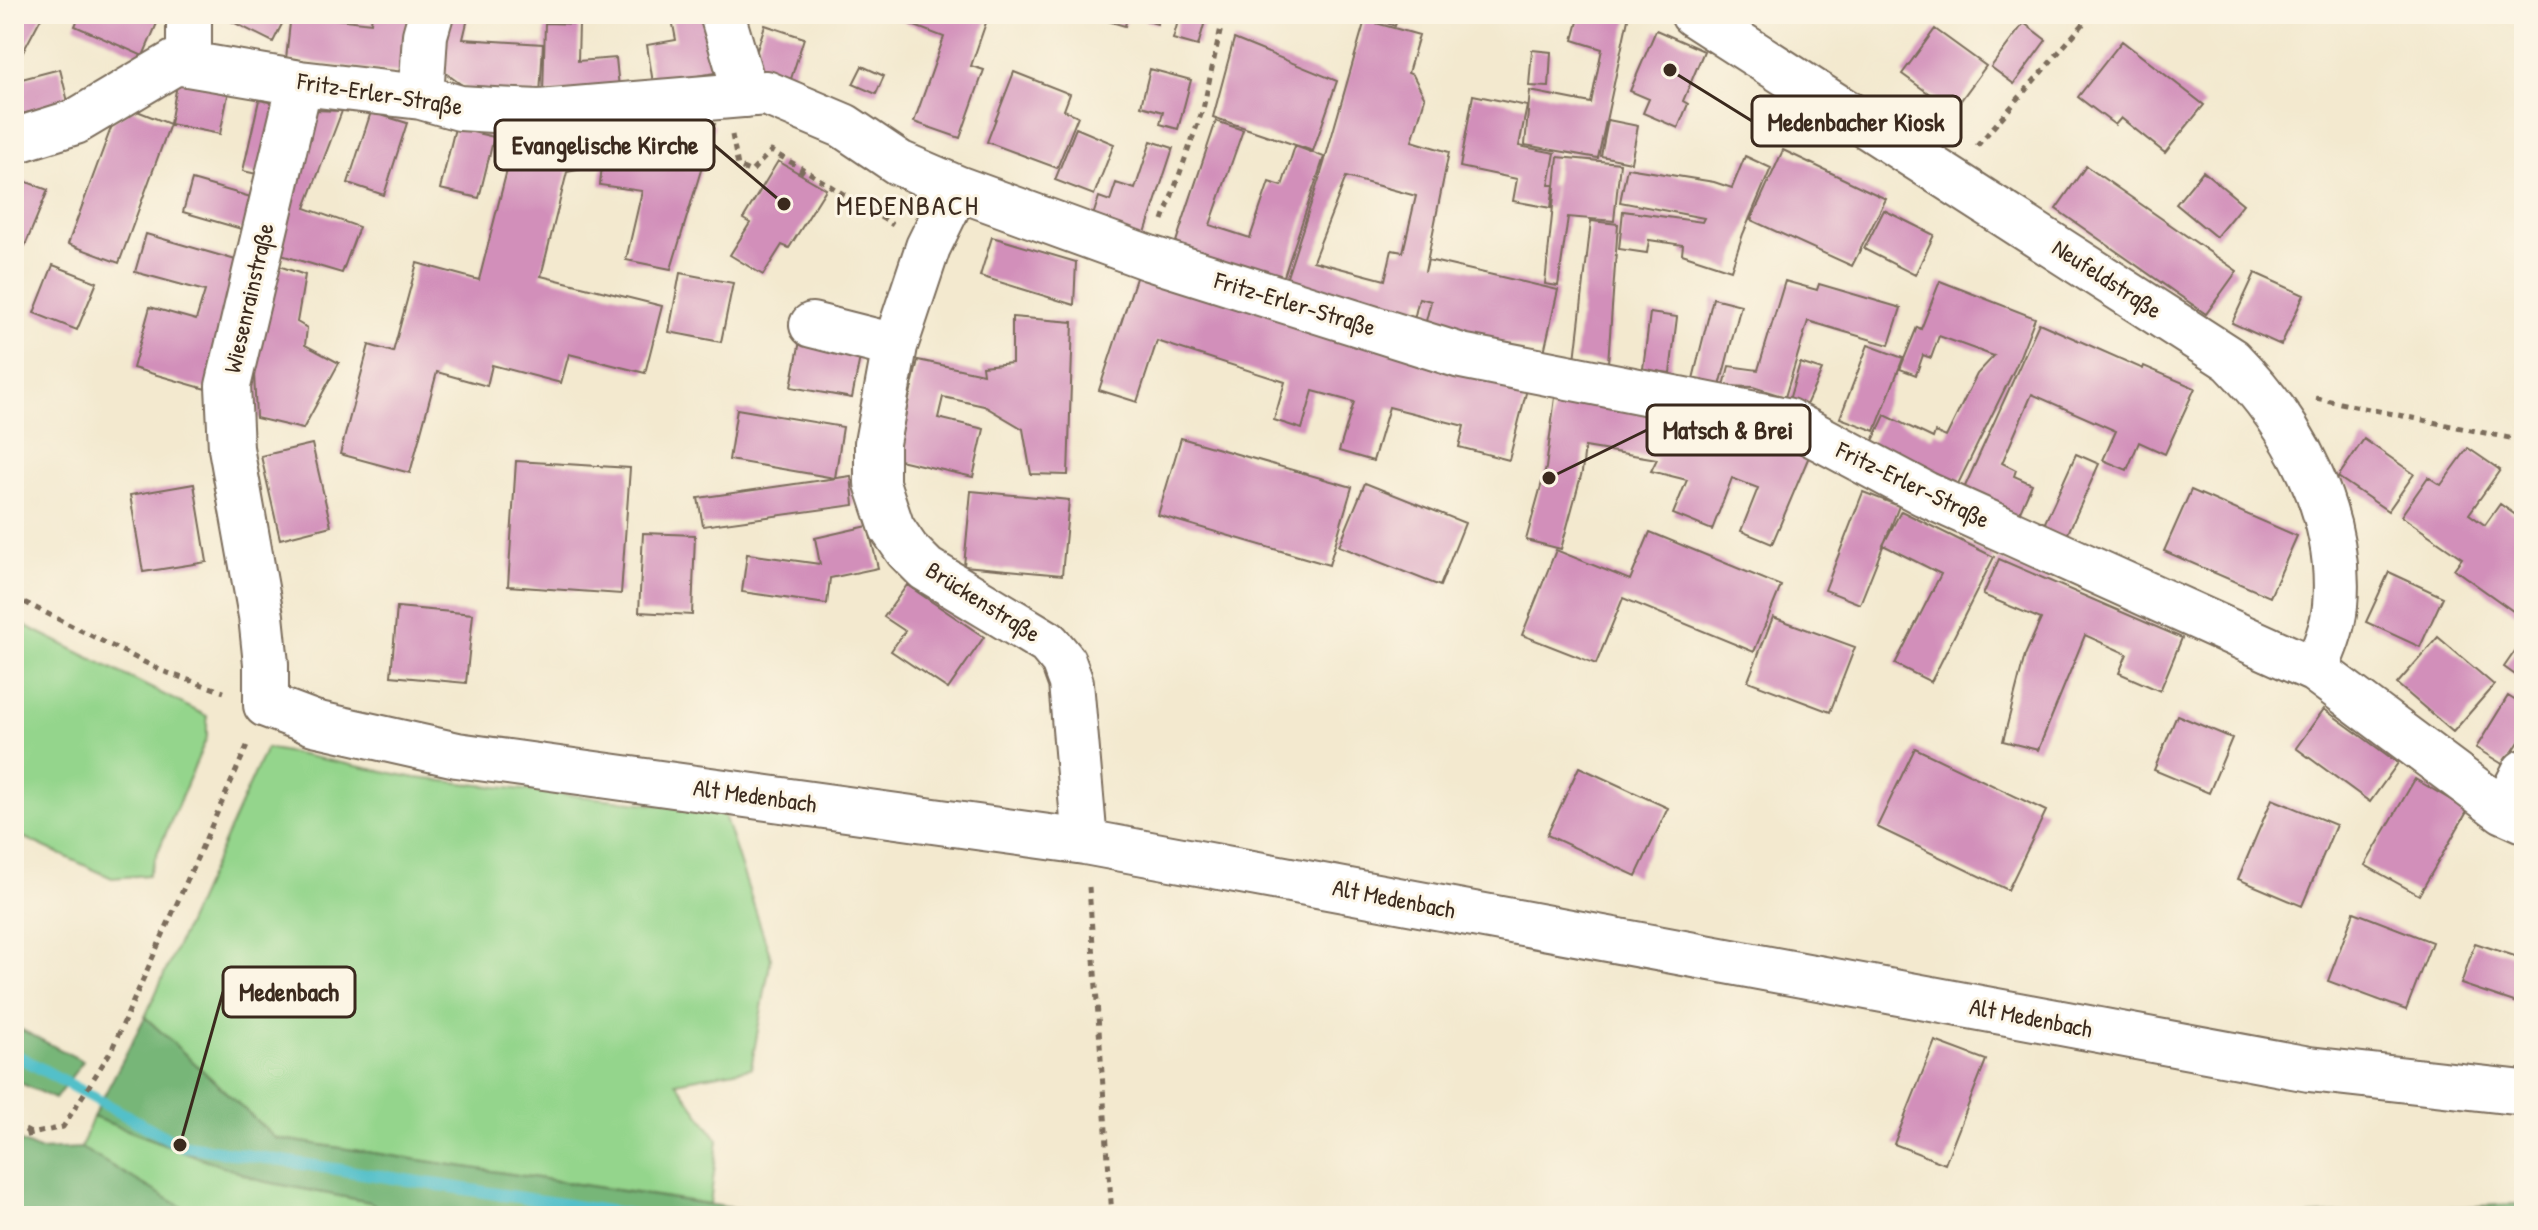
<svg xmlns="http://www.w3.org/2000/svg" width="2538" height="1230" font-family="'Patrick Hand',sans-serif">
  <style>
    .green { fill: #94d58c; stroke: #688055; stroke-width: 2 }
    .forest { fill: #77b678; stroke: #59704b; stroke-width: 2 }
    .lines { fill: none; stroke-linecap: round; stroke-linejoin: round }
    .stream { stroke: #52c0c9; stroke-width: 12 }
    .building { fill: #d28fba; fill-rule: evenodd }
    .minor-casing { stroke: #7b6d5c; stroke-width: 48 }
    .path { stroke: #7b6d5c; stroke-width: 5; stroke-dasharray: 6 6; stroke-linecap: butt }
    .minor { stroke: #fff; stroke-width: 44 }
    .labels { text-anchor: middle; stroke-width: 6; stroke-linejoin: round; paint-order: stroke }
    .street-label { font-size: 24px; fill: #3b2a1e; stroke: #fcf5e5 }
    .quarter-label { font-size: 28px; letter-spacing: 2px; fill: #3b2a1e; stroke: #fcf5e5 }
    .leader { fill: none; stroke: #3b2a1e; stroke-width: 3 }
    .callout-dot { fill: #3b2a1e; stroke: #fcf5e5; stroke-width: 3 }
    .callout { fill: #fcf5e5; stroke: #3b2a1e; stroke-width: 3 }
    .callout-label { font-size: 26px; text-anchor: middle; font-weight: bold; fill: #3b2a1e }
  </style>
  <rect width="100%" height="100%" fill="#fcf5e5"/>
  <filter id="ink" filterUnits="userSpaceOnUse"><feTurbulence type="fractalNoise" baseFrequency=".0125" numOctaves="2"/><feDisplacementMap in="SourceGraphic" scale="16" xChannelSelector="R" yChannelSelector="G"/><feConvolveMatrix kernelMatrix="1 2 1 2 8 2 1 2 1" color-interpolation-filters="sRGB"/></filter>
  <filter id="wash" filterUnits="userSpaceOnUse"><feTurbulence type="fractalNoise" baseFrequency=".006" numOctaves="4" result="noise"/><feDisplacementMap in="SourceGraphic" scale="32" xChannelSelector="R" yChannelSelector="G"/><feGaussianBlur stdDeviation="1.8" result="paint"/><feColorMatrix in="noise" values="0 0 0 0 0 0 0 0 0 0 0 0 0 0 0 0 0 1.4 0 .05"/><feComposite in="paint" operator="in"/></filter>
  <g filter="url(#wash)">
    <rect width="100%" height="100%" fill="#f3e9cf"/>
    <path class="green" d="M 14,620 L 207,716 L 207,737 L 148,875 L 112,878 L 14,833 Z
      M 266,748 L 416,778 L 723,812 L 771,958 L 751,1068 L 676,1082 L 718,1140 L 710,1204 L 275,1138 L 145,1017 Z
      M 93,1117 L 262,1181 L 370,1202 L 388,1216 L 197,1216 L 81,1148 Z"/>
    <path class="forest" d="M 145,1017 L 275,1138 L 785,1216 L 388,1216 L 370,1202 L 262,1181 L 93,1117 Z
      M 14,1026 L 83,1061 L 55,1099 L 14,1080 Z
      M 14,1139 L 39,1150 L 81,1148 L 197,1216 L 14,1216 Z
      M 2516,1204 L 2524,1206 L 2524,1216 L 2308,1216 Z"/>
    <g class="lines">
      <path class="stream" d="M 14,1054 L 180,1145 L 640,1216"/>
    </g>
    <g id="blocks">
      <path class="building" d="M 14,14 L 43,14 L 14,69 Z
        M 80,14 L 161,14 L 143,56 L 75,26 Z
        M 217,14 L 287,14 L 273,42 Z
        M 291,14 L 371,23 L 372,14 L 409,14 L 402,73 L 286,59 Z
        M 445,14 L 469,14 L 463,39 L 543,44 L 540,95 L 469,90 L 444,72 Z
        M 539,14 L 576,14 L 576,21 L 539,22 Z
        M 671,14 L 712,14 L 722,72 L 653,83 L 647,45 L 676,40 Z
        M 883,14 L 989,14 L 971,66 L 984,70 L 960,138 L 914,122 L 944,37 Z
        M 1102,14 L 1160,14 L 1157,24 L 1128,15 L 1125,26 L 1101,19 Z
        M 1180,14 L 1207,14 L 1198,46 L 1173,39 Z
        M 1362,14 L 1399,14 L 1395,26 Z
        M 1580,14 L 1629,14 L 1598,158 L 1525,145 L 1530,91 L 1591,103 L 1602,49 L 1573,40 Z
        M 1365,20 L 1419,35 L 1408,73 L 1413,75 L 1425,98 L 1412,141 L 1449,152 L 1425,272 L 1428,260 L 1558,290 L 1544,352 L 1425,325 L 1431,301 L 1419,298 L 1413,324 L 1283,289 L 1322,170 ZM 1346,177 L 1416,196 L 1403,252 L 1392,250 L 1385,280 L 1313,261 Z
        M 545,23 L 579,24 L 578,61 L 616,58 L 619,88 L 543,94 Z
        M 2024,23 L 2046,40 L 2014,84 L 1991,67 Z
        M 765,25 L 804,38 L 790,82 L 751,69 Z
        M 1935,29 L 1986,66 L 1953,111 L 1902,74 Z
        M 1656,30 L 1704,51 L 1683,101 L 1688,104 L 1678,128 L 1643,113 L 1649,99 L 1630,91 Z
        M 1234,39 L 1337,81 L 1313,151 L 1213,117 Z
        M 2122,41 L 2204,105 L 2165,153 L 2121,118 L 2115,125 L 2078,97 Z
        M 1532,50 L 1551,52 L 1549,87 L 1529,86 Z
        M 862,66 L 884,76 L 876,94 L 853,84 Z
        M 60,69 L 68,102 L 14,116 L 14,81 Z
        M 1150,69 L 1191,80 L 1178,129 L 1160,124 L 1163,112 L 1141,106 Z
        M 1014,72 L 1070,94 L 1064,110 L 1078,116 L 1057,168 L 987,142 Z
        M 178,79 L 229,90 L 220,134 L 170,124 Z
        M 1473,95 L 1527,106 L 1519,146 L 1555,153 L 1549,185 L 1554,185 L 1551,208 L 1513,201 L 1517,179 L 1460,167 Z
        M 259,100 L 283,105 L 266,176 L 243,171 Z
        M 132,109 L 170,124 L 119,263 L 68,244 L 114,120 Z
        M 313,110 L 342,111 L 305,208 L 359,227 L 342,273 L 271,252 Z
        M 371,112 L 407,123 L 384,195 L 348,183 Z
        M 1608,120 L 1638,126 L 1631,162 L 1601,156 Z
        M 610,121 L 715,124 L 671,269 L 626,260 L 642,191 L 600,185 L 602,165 L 567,172 L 541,276 L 662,306 L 645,373 L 569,354 L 561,383 L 492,365 L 487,386 L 437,372 L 410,473 L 340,454 L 369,345 L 393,352 L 417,263 L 479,280 L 517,131 Z
        M 1216,121 L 1243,130 L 1210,225 L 1250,238 L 1269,182 L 1282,186 L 1295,146 L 1324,157 L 1280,288 L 1173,251 Z
        M 455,128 L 494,137 L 479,198 L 440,189 Z
        M 1076,128 L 1114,144 L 1094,195 L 1055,180 Z
        M 1151,141 L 1173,148 L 1142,242 L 1090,225 L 1099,197 L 1110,201 L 1116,183 L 1135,189 Z
        M 1783,150 L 1886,199 L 1852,266 L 1751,220 Z
        M 1745,156 L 1771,168 L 1743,234 L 1731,270 L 1682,254 L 1683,245 L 1649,240 L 1647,253 L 1619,249 L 1623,211 L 1702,222 L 1704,218 L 1620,202 L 1627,168 L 1714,182 L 1732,188 Z
        M 1558,157 L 1620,163 L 1614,221 L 1568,217 L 1558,286 L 1545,284 Z
        M 778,161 L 826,189 L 789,248 L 782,245 L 763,275 L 730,255 L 750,223 L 743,219 Z
        M 2086,166 L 2237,271 L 2206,314 L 2056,209 Z
        M 2203,171 L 2243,204 L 2216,237 L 2176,204 Z
        M 14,177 L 48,190 L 25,246 L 14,241 Z
        M 192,180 L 254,198 L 245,230 L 183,212 Z
        M 1884,210 L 1934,235 L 1915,275 L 1864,249 Z
        M 1591,221 L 1618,224 L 1608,363 L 1575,360 Z
        M 146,234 L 246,263 L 209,390 L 133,368 L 150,307 L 196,320 L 205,291 L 135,272 Z
        M 992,237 L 1076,262 L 1074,305 L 980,276 Z
        M 53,265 L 97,282 L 77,330 L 34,313 Z
        M 276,265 L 305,275 L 297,322 L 307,328 L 305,345 L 339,363 L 303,429 L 256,418 L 253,349 Z
        M 680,273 L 733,283 L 721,342 L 669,332 Z
        M 2255,273 L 2304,295 L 2281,345 L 2232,323 Z
        M 1137,275 L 1528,385 L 1509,460 L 1459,447 L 1464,426 L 1389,407 L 1373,461 L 1339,451 L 1354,402 L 1313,391 L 1302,429 L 1274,420 L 1285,382 L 1157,341 L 1137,402 L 1099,390 Z
        M 1785,281 L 1817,290 L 1819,284 L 1901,308 L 1889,345 L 1808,321 L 1785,397 L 1753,387 L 1724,386 L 1729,366 L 1758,370 Z
        M 1940,281 L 2035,318 L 2016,366 L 1957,486 L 1871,445 L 1885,415 L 1933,438 L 1935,432 L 1946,437 L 1977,374 L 1994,356 L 1939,336 L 1931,358 L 1923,355 L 1916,375 L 1900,369 L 1917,327 L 1921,329 Z
        M 1713,298 L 1741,305 L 1720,386 L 1693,379 Z
        M 1650,313 L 1677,317 L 1670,373 L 1643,369 Z
        M 1012,317 L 1073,322 L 1068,475 L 1031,474 L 1023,429 L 984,406 L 943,397 L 938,418 L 984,429 L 973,477 L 895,459 L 918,360 L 983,374 L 982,366 L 1012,363 Z
        M 2039,323 L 2143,369 L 2144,366 L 2195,388 L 2165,454 L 2139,442 L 2127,470 L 2103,460 L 2116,431 L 2032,394 L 2002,463 L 2016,470 L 2014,476 L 2032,484 L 2017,518 L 1962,493 Z
        M 800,341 L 861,352 L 852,398 L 791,387 Z
        M 1868,345 L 1903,358 L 1875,431 L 1840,418 Z
        M 1800,363 L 1822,370 L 1806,405 L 1789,400 Z
        M 1555,397 L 1760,434 L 1810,454 L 1772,544 L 1741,531 L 1758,488 L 1732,478 L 1712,530 L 1673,514 L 1687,480 L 1651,471 L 1657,459 L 1585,447 L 1582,472 L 1561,549 L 1526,540 L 1546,468 Z
        M 737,409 L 843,427 L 835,478 L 729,460 Z
        M 1181,438 L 1352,487 L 1329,565 L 1158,515 Z
        M 2364,439 L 2414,474 L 2388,511 L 2338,477 Z
        M 312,444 L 331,526 L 280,539 L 261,456 Z
        M 2468,448 L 2500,470 L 2469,514 L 2485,525 L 2500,504 L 2524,521 L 2524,610 L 2520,616 L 2454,569 L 2462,558 L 2401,516 L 2428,477 L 2441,485 Z
        M 2076,454 L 2099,464 L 2065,540 L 2042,529 Z
        M 516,461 L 630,468 L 621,594 L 508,586 Z
        M 851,476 L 854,505 L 703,526 L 698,498 Z
        M 1365,483 L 1465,523 L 1440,586 L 1339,546 Z
        M 194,484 L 207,562 L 143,572 L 130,495 Z
        M 2191,490 L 2297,536 L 2270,597 L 2164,551 Z
        M 971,491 L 1069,500 L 1062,575 L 964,566 Z
        M 1863,492 L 1899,506 L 1860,604 L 1825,590 Z
        M 1901,511 L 1994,557 L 1931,682 L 1895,664 L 1941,574 L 1883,545 Z
        M 868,526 L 878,568 L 830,578 L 827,604 L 742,592 L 747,554 L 820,564 L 815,538 Z
        M 1650,532 L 1781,586 L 1754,652 L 1623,598 L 1596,664 L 1522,635 L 1556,550 L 1630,580 Z
        M 643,533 L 695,535 L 692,615 L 639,612 Z
        M 1999,559 L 2182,638 L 2160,691 L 2119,673 L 2127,654 L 2085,635 L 2038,750 L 2003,741 L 2025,655 L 2041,619 L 1983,595 Z
        M 2389,572 L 2443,597 L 2420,647 L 2366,622 Z
        M 907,585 L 984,637 L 948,689 L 891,651 L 905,631 L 884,617 Z
        M 397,607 L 473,614 L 466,683 L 391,676 Z
        M 1773,617 L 1855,647 L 1830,712 L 1748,681 Z
        M 2438,637 L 2494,685 L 2453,732 L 2397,684 Z
        M 2524,638 L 2524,681 L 2504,667 Z
        M 2508,696 L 2524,706 L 2524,734 L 2504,765 L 2476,748 Z
        M 2324,709 L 2398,763 L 2370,802 L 2296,748 Z
        M 2177,715 L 2232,738 L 2209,793 L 2154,770 Z
        M 1915,748 L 2046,811 L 2008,890 L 1877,827 Z
        M 1579,767 L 1668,808 L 1636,876 L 1547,835 Z
        M 2415,779 L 2468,810 L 2419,895 L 2365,865 Z
        M 2272,799 L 2336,825 L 2302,906 L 2238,879 Z
        M 2354,912 L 2432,942 L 2406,1010 L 2328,981 Z
        M 2475,943 L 2524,959 L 2524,983 L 2517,1003 L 2461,984 Z
        M 1935,1041 L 1986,1060 L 1945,1164 L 1894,1144 Z"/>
    </g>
  </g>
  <g filter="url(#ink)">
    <use href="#blocks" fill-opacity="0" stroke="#7b6d5c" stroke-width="2"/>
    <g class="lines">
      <defs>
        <path id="minor" d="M 189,14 L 189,62
          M 722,14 L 746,95
          M 1693,14 L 2231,360 C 2294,424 2343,513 2335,606 C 2333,628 2324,649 2315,670
          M 300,83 L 228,386 L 231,448 L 261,616 L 266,664 L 266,705 L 314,723 L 457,755 L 1085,842 L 2309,1069 L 2524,1093
          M 421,97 L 425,35 L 431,14
          M 14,141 L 75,122 L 176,62 L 300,83 L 421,97 L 460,108 L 493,110 L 540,112 L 766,93 L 844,126 L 899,163 L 957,188 L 1149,258 L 1461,356 L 1786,420 L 1925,494 L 2315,670 L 2504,811 L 2524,820
          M 957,188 L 928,247 L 895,346 L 877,443 L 877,483 L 892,528 L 907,550 L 926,569 L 1048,643 L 1063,661 L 1071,683 L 1085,842
          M 812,325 L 895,346
          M 2504,811 L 2524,772"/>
      </defs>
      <use href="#minor" class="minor-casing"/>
      <path class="path" d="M 732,135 L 738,166 L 751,172 L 771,151 L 803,169
        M 1977,146 L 2092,14
        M 800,173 L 803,169 L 893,225
        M 1163,220 L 1203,109 L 1224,14
        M 2316,398 L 2524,441
        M 14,597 L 162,671 L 224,692
        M 1089,887 L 1112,1216
        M 14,1125 L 31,1133
        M 14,1138 L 63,1127 L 111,1051 L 248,744"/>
      <use href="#minor" class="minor"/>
    </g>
  </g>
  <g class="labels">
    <g class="street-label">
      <text transform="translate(380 94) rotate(9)" y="8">Fritz-Erler-Straße</text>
      <text transform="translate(2107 279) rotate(33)" y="8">Neufeldstraße</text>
      <text transform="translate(249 298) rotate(-77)" y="8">Wiesenrainstraße</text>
      <text transform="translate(1295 304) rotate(17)" y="8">Fritz-Erler-Straße</text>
      <text transform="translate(1913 485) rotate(26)" y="8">Fritz-Erler-Straße</text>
      <text transform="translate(983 602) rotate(32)" y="8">Brückenstraße</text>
      <text transform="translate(755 796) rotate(8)" y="8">Alt Medenbach</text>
      <text transform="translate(1394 899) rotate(11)" y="8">Alt Medenbach</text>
      <text transform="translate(2031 1018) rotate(11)" y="8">Alt Medenbach</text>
    </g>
    <g class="quarter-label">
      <text x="908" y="215">MEDENBACH</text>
    </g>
  </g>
  <path class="leader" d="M1670 70L1752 121M784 204L714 145M1549 478L1647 430M180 1145L223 992"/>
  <g class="callout-dot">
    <circle cx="1670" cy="70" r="8"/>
    <circle cx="784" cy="204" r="8"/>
    <circle cx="1549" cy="478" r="8"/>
    <circle cx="180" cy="1145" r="8"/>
  </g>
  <g class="callout">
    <rect x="1752" y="96" width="209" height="50" rx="8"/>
    <rect x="495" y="120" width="219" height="50" rx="8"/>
    <rect x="1647" y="405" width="163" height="50" rx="8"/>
    <rect x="223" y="967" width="132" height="50" rx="8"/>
  </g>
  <g class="callout-label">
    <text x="1856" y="131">Medenbacher Kiosk</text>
    <text x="605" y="154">Evangelische Kirche</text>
    <text x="1728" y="439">Matsch &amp; Brei</text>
    <text x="289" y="1001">Medenbach</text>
  </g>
  <rect width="2538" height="1230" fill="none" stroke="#fcf5e5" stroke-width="48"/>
</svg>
